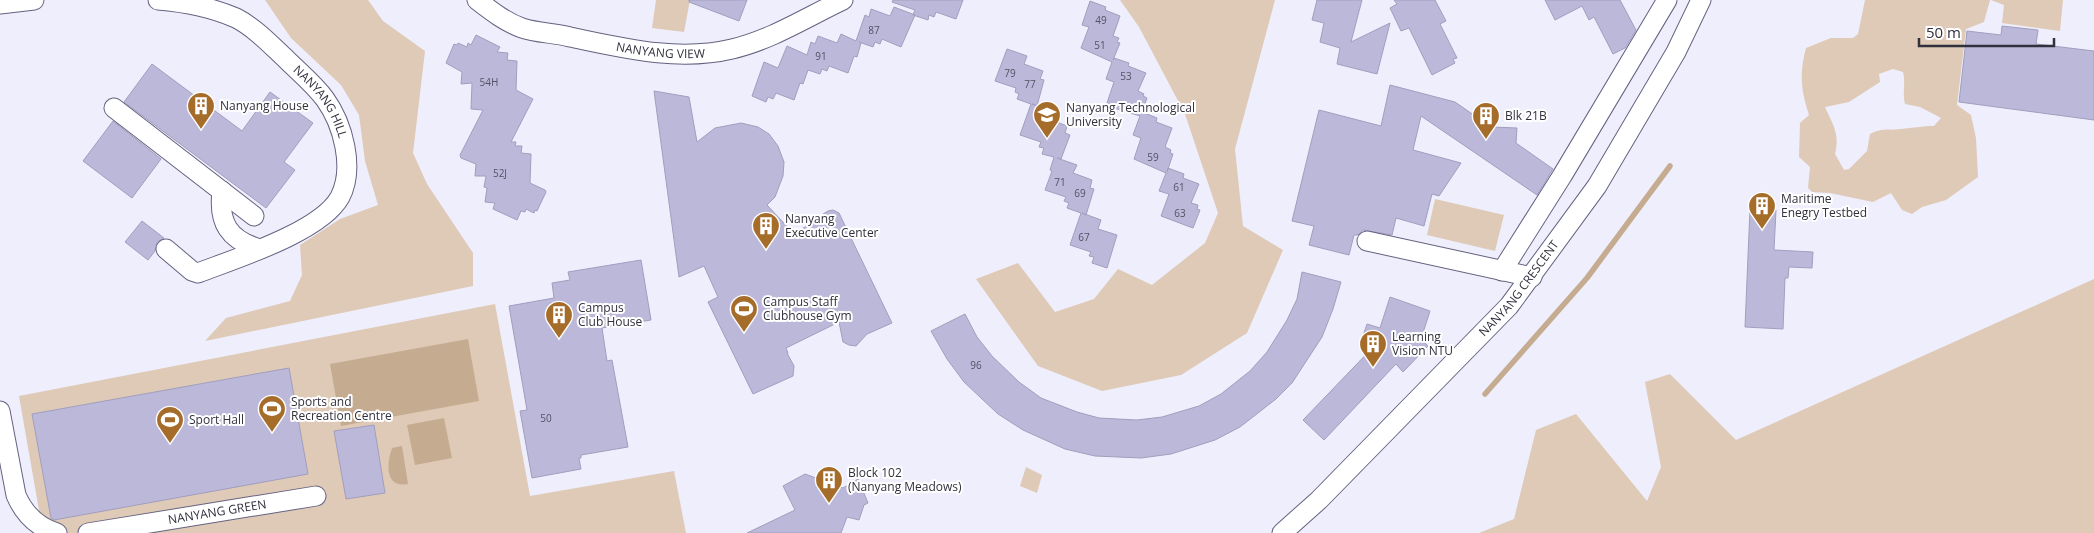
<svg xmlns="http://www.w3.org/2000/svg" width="2094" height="533" font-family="'Open Sans',sans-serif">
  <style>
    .green { fill: #decab7; fill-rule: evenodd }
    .water { fill: #c5ab90 }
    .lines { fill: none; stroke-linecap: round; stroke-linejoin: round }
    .stream { stroke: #c5ab90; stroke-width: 5.5 }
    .building { fill: #bbb8da; stroke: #a19ebe }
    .minor-casing { stroke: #656280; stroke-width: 21 }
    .minor { stroke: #fff; stroke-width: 19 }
    .labels { text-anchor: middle; stroke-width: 4; stroke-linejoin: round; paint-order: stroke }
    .number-label { font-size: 10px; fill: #545264 }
    .street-label { font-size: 12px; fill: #31303d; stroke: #fff }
    .poi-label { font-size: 12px; fill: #31303d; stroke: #fff; text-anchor: start }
  </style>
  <rect width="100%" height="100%" fill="#efeefc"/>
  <path class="green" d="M 265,0 L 368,0 L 383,21 L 425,51 L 413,153 L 427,184 L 473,253 L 473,286 L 205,341 L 226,318 L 290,301 L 302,275 L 300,245 L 340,219 L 378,205 L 365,161 L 359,115 L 341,85 L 291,38 Z
    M 656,0 L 690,0 L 684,32 L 652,28 Z
    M 1120,0 L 1275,0 L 1235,149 L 1243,226 L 1283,250 L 1247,333 L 1181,375 L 1102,391 L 1038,366 L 976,279 L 1018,263 L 1055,312 L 1094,299 L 1118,269 L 1152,285 L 1205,243 L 1218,213 L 1185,114 L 1139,27 Z
    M 1865,0 L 1990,0 L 1984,22 L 1966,29 L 1957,105 L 1971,115 L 1976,138 L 1978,177 L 1946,200 L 1922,207 L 1912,214 L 1902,210 L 1891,193 L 1873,202 L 1830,193 L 1812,192 L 1808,188 L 1810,167 L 1799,157 L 1800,123 L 1809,115 C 1801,90 1799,74 1806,48 L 1831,38 L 1853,38 L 1858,34 ZM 1893,69 L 1903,72 C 1906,84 1902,92 1905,104 L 1920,107 L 1941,118 L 1934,126 C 1922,126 1913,128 1901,129 C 1887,131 1885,127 1870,134 L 1867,151 L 1849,169 L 1844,170 L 1835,154 C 1840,134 1833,125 1825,107 L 1849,102 L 1880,82 L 1879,74 Z
    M 1991,0 L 2063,0 L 2060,31 L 2002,23 L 2004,5 Z
    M 1435,199 L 1504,215 L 1495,251 L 1427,235 Z
    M 2094,279 L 2094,533 L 1479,533 L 1514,519 L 1536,430 L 1576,414 L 1647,501 L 1661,467 L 1645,382 L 1670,374 L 1736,440 Z
    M 495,304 L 530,496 L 674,471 L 686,533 L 43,533 L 19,396 Z
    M 1026,467 L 1042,475 L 1037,493 L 1020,486 Z"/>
  <path class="water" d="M 468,339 L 479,401 L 341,426 L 330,364 Z
    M 444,418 L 452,458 L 415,465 L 407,425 Z
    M 402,446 L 408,484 C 384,488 387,463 392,448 Z"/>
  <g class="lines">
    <path class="stream" d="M 1485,394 L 1587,278 L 1670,166"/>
  </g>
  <path class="building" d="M 689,0 L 747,0 L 739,21 L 689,2 Z
    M 893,0 L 963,0 L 956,19 L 936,12 L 934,17 L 929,15 L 928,20 L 913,15 L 915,10 L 892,2 Z
    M 1317,0 L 1362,0 L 1351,42 L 1390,23 L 1377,74 L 1337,64 L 1340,48 L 1320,42 L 1324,23 L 1312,20 Z
    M 1394,0 L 1435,0 L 1446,21 L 1440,24 L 1457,58 L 1453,59 L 1455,63 L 1432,75 L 1409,28 L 1401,31 L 1390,8 L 1397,4 Z
    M 1545,0 L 1620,0 L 1636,30 L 1625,48 L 1613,54 L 1594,17 L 1589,20 L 1582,6 L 1555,20 Z
    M 1090,1 L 1106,7 L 1105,10 L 1120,16 L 1113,36 L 1119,38 L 1117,42 L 1120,43 L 1113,60 L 1114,58 L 1129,63 L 1128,66 L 1146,73 L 1138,91 L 1144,94 L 1143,96 L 1147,98 L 1142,112 L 1157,118 L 1156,122 L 1172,128 L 1165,147 L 1171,150 L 1170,153 L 1173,154 L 1167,172 L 1168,168 L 1184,174 L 1183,178 L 1199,184 L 1191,203 L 1198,205 L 1197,209 L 1200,210 L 1193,228 L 1161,216 L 1169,194 L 1159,191 L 1166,173 L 1134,159 L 1141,138 L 1133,135 L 1140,116 L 1114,108 L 1115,106 L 1107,103 L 1114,82 L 1106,79 L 1112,62 L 1081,48 L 1089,27 L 1082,25 Z
    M 894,7 L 915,15 L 901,47 L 882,39 L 880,44 L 875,42 L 873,47 L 859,42 L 861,43 L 857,57 L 854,56 L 848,73 L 829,66 L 827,71 L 822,69 L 820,74 L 808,70 L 803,84 L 800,83 L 794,100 L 776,93 L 773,99 L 768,97 L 766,102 L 752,96 L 764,62 L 778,68 L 787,46 L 807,55 L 811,42 L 815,44 L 818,36 L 837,43 L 841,34 L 856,41 L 865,15 L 869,17 L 871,9 L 890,16 Z
    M 2002,26 L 2038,30 L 2036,44 L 2094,51 L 2094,120 L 1959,102 L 1967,31 L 2001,35 Z
    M 476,35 L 500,47 L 497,52 L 508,53 L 507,60 L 517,61 L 516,90 L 533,99 L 511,142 L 516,142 L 515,146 L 522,146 L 521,153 L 531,154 L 530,183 L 545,190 L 546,192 L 537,211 L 535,210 L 534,213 L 526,209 L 525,212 L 521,211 L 517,220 L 493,209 L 495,203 L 485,202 L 487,188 L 484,187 L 486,176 L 475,176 L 476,164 L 461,158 L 460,155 L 483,110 L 471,109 L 472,83 L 461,84 L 462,72 L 446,63 L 454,44 L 457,45 L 458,43 L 467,47 L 468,43 L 471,45 Z
    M 1007,49 L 1027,56 L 1024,64 L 1043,71 L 1040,79 L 1044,80 L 1037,106 L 1032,104 L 1052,111 L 1049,119 L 1067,126 L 1065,133 L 1070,135 L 1061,159 L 1057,158 L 1077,165 L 1073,173 L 1092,180 L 1090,188 L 1094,189 L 1086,215 L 1082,213 L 1101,220 L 1098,229 L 1117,235 L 1107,268 L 1092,263 L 1094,257 L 1089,256 L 1091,252 L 1070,245 L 1081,213 L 1067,208 L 1069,203 L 1064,201 L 1066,197 L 1045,190 L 1052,171 L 1050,170 L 1054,157 L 1042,154 L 1044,148 L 1039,147 L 1041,142 L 1020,135 L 1031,104 L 1017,99 L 1019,94 L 1015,92 L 1016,88 L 995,81 Z
    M 152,64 L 242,131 L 270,92 L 313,123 L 284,162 L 295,170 L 266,208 L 124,102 Z
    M 1390,85 L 1455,102 L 1491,127 L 1517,128 L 1516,143 L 1553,169 L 1537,195 L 1421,116 L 1413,150 L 1461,163 L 1439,196 L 1432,194 L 1424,226 L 1396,218 L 1392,235 L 1363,230 L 1358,235 L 1354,235 L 1349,255 L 1309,245 L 1314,226 L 1292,221 L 1319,110 L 1381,126 Z
    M 654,91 L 689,97 L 697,142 L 715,128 L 741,123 L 758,127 L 769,134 L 778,146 L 784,162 L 783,176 L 775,197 L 767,205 L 793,233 L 820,220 L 823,214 L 828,211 L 833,210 L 839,213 L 892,323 L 867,334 L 856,346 L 849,345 L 843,342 L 839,322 L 786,348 L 788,353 L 787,353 L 794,366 L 793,376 L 753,394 L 708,302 L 718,297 L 704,266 L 679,277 Z
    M 113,121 L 161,159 L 132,198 L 83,161 Z
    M 1750,209 L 1776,210 L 1774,250 L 1813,252 L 1812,268 L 1789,267 L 1788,278 L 1785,278 L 1783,329 L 1745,327 Z
    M 142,221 L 164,238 L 157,242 L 155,251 L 148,260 L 125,242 Z
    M 641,260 L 651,320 L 602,328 L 607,361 L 612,360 L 628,447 L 581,455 L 581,458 L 579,458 L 581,469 L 532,478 L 520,411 L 527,410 L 509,306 L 554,298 L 552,283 L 570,280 L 568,272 Z
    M 1302,272 L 1341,282 L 1333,309 L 1322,337 L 1292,383 L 1276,399 L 1240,427 L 1215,440 L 1171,454 L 1141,458 L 1095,456 L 1065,449 L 1023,430 L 998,414 L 964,382 L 947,359 L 931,331 L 965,314 L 977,337 L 992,356 L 1019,382 L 1041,398 L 1077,412 L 1099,418 L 1137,420 L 1162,417 L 1199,406 L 1221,394 L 1250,371 L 1267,352 L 1287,320 L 1297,299 Z
    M 1390,297 L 1430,311 L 1421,339 L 1428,346 L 1403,372 L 1396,364 L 1324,440 L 1303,420 L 1378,342 L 1363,336 L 1367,324 L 1380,328 Z
    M 289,368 L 308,474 L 54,520 L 51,518 L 32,414 Z
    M 374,425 L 385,493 L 346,499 L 334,431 Z
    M 805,474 L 843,488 L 858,479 L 868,503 L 864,505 L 859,520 L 847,517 L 841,533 L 747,533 L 795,510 L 783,486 Z"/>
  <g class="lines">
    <defs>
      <g id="minor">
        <path id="s1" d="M 158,0 C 183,2 213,8 236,18 C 254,27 271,45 286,59 C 299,72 314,84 325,99 C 343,124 355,168 340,197 C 321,232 234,259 198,273 L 192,271 L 166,249"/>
        <path id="s2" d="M 477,0 C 490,10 505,22 522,28 C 537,33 555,33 570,37 C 623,48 678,62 732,49 C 771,40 807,17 843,0"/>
        <path d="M 0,4 L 34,0"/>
        <path d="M 114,108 L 254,216"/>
        <path d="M 222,191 C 218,223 229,240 260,249"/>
        <path d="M 1367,241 L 1532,277"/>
        <path d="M 1502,271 L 1562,176 L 1667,0"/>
        <path d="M 0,411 L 16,495 C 24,514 37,527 57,533"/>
        <path id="s3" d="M 88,533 L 316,496"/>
        <path id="s4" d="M 1282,533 L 1319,500 L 1509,306 L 1597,186 L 1676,52 L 1701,0"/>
      </g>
    </defs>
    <use href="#minor" class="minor-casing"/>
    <use href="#minor" class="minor"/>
  </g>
  <defs>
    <symbol id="building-pin" viewBox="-11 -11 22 30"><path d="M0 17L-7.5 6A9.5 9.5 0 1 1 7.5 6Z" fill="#a56c2a" stroke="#fff"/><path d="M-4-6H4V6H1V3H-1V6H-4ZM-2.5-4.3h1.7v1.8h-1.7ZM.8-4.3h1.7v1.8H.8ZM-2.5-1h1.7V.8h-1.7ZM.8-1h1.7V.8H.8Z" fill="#fff"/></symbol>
    <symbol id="university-pin" viewBox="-11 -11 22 30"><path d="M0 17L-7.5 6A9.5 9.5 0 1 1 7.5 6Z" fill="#a56c2a" stroke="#fff"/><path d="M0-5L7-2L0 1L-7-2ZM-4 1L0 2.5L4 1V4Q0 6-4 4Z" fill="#fff"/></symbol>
    <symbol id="stadium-pin" viewBox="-11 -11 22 30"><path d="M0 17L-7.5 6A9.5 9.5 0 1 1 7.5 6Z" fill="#a56c2a" stroke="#fff"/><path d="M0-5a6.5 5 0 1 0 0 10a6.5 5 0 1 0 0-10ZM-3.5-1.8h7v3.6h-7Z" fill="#fff"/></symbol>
  </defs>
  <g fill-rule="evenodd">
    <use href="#building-pin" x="185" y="90" width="32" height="43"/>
    <use href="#university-pin" x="1031" y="99" width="32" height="43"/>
    <use href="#building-pin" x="1470" y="100" width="32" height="43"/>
    <use href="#building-pin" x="1746" y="190" width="32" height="43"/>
    <use href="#building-pin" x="750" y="210" width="32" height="43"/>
    <use href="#stadium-pin" x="728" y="293" width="32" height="43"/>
    <use href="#building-pin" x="543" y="299" width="32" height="43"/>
    <use href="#building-pin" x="1357" y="328" width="32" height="43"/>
    <use href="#stadium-pin" x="256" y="393" width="32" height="43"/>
    <use href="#stadium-pin" x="154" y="404" width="32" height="43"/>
    <use href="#building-pin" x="813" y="464" width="32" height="43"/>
  </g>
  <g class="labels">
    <g class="number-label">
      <text x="1101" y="24">49</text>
      <text x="874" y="34">87</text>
      <text x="1100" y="49">51</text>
      <text x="821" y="60">91</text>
      <text x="1010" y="77">79</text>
      <text x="1126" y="80">53</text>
      <text x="489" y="86">54H</text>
      <text x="1030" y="88">77</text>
      <text x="1153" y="161">59</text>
      <text x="500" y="177">52J</text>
      <text x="1060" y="186">71</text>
      <text x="1179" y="191">61</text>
      <text x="1080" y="197">69</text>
      <text x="1180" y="217">63</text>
      <text x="1084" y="241">67</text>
      <text x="976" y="369">96</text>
      <text x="546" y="422">50</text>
    </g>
    <g class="street-label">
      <text dy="4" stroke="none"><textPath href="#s2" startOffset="194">NANYANG VIEW</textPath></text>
      <text dy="4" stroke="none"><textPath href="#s1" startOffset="201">NANYANG HILL</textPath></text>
      <text dy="4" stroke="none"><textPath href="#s4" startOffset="341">NANYANG CRESCENT</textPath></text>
      <text dy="4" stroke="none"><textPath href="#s3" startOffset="131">NANYANG GREEN</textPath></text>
    </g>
    <g class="poi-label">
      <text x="220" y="110">Nanyang House</text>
      <text x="1066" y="112">Nanyang Technological<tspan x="1066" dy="14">University</tspan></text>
      <text x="1505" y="120">Blk 21B</text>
      <text x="1781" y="203">Maritime<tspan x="1781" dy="14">Enegry Testbed</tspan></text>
      <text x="785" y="223">Nanyang<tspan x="785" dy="14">Executive Center</tspan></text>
      <text x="763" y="306">Campus Staff<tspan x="763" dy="14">Clubhouse Gym</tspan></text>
      <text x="578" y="312">Campus<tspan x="578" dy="14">Club House</tspan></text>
      <text x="1392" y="341">Learning<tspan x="1392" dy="14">Vision NTU</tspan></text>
      <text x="291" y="406">Sports and<tspan x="291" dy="14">Recreation Centre</tspan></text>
      <text x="189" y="424">Sport Hall</text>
      <text x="848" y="477">Block 102<tspan x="848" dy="14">(Nanyang Meadows)</tspan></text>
    </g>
  </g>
  <path d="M1919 38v8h135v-8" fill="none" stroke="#31303d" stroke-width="2.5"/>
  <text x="1926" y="38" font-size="15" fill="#31303d" stroke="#ffffff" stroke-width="4" paint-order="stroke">50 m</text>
</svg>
